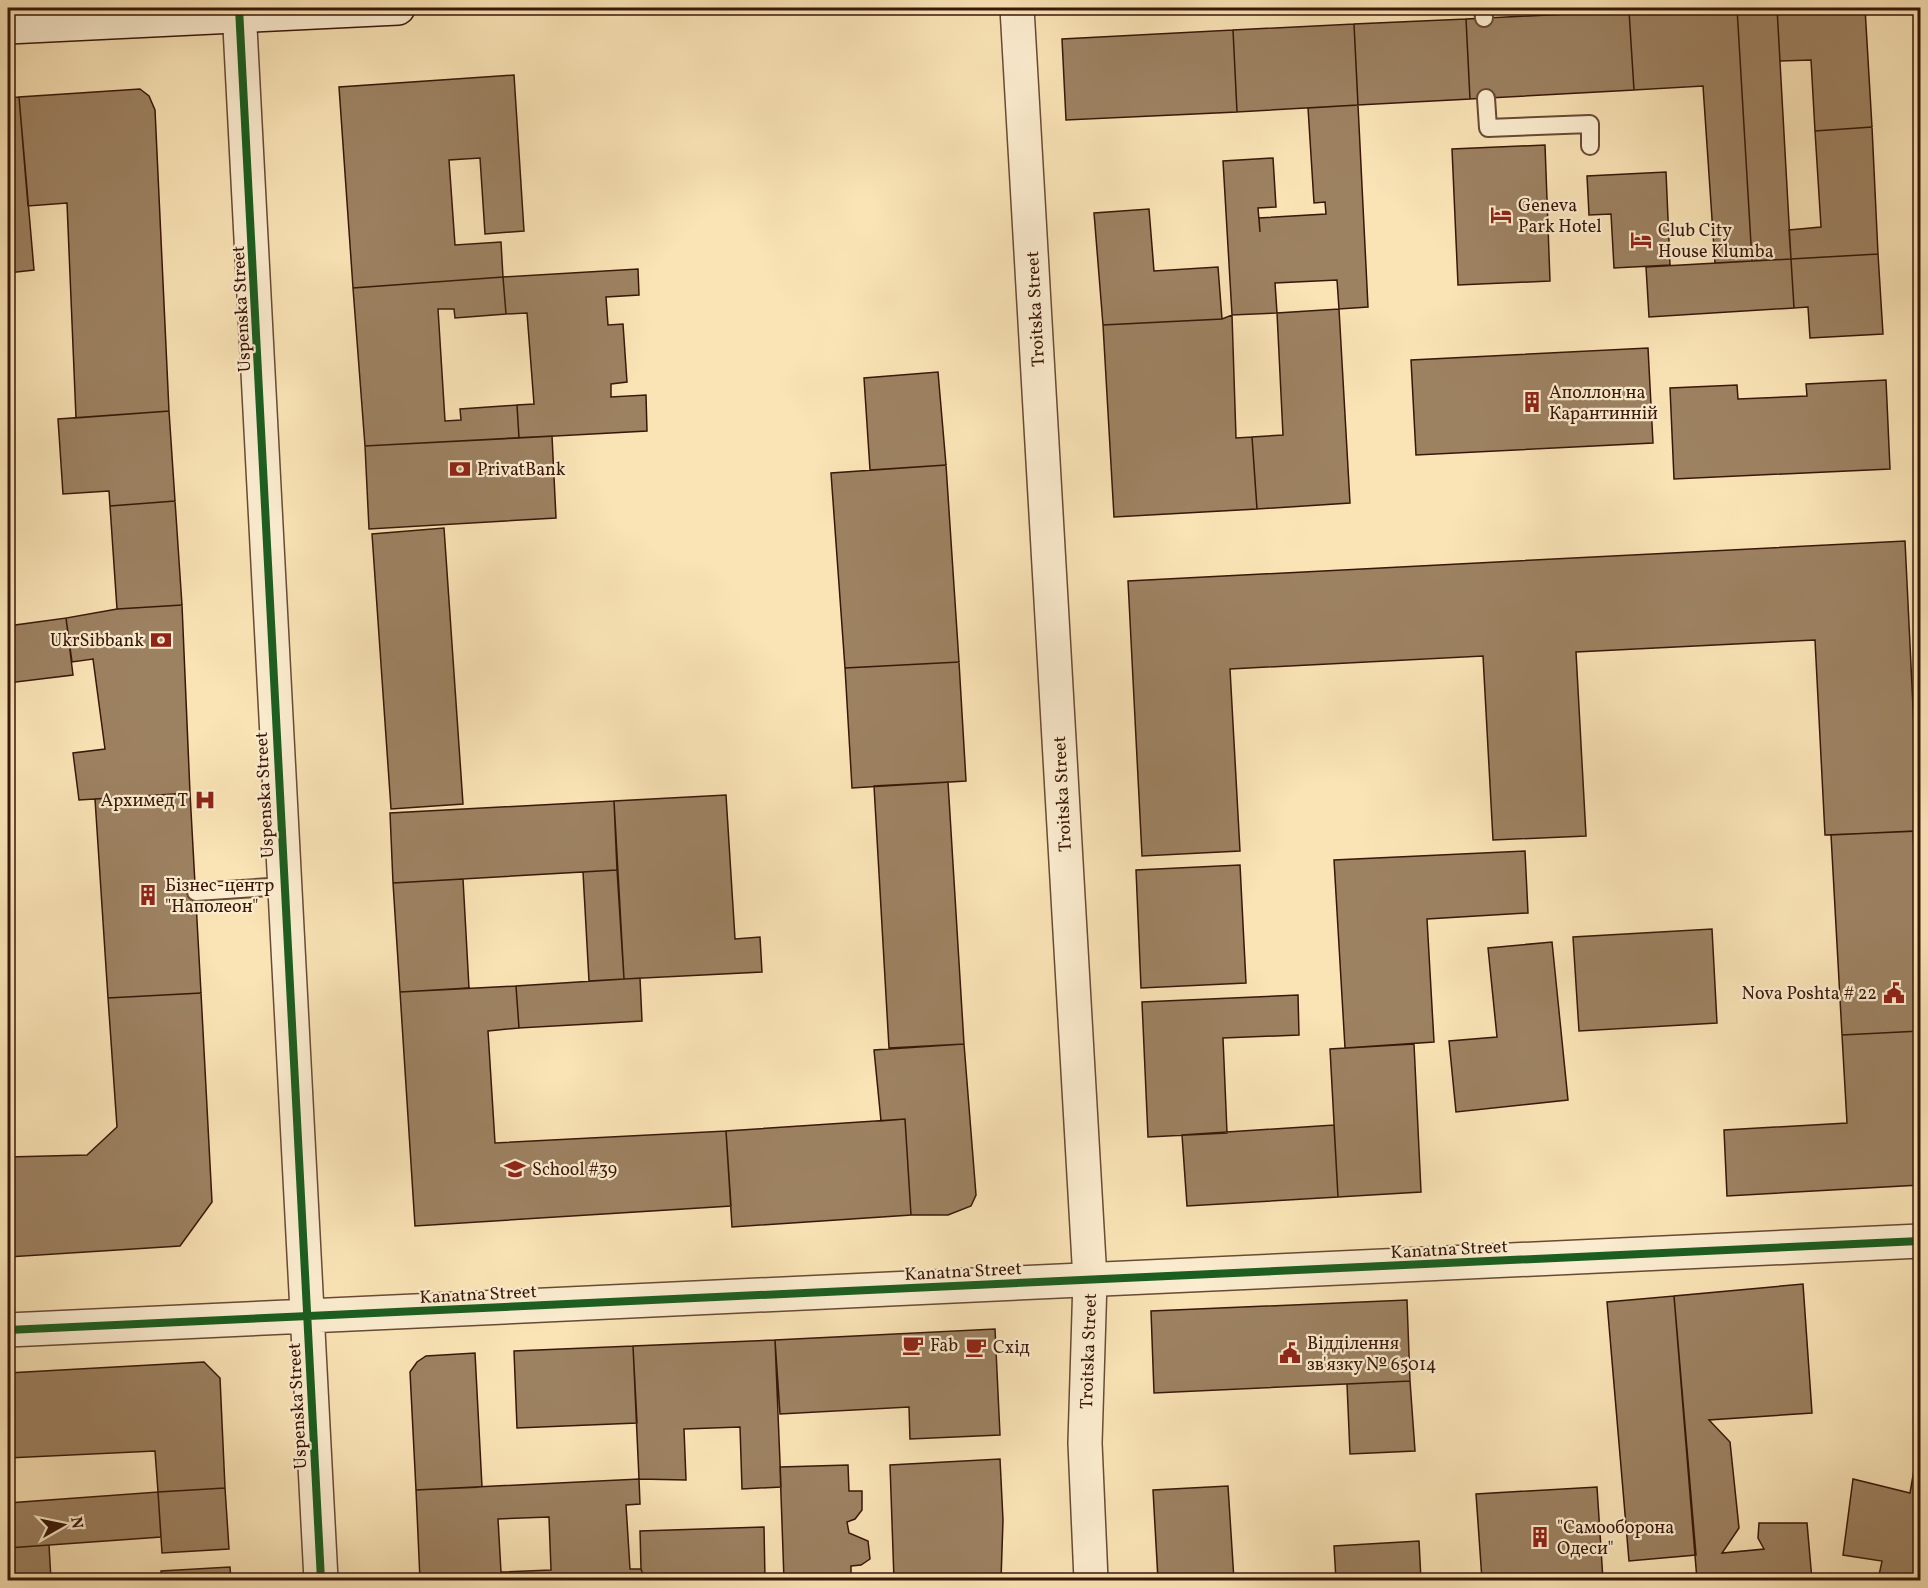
<svg xmlns="http://www.w3.org/2000/svg" width="1928" height="1588" font-family="Vollkorn,serif">
  <style>
    .building { fill: #9d8262; stroke: #391708; stroke-width: 1.5; fill-rule: evenodd }
    .lines { fill: none; stroke-linecap: round; stroke-linejoin: round }
    .service-casing { stroke: #694a34; stroke-width: 20 }
    .minor-casing { stroke: #694a34; stroke-width: 36 }
    .tertiary-casing { stroke: #694a34; stroke-width: 36 }
    .secondary-casing { stroke: #391708; stroke-width: 36 }
    .service { stroke: #fcedd0; stroke-width: 16 }
    .minor { stroke: #fcedd0; stroke-width: 33 }
    .tertiary { stroke: #fcedd0; stroke-width: 33 }
    .secondary { stroke: #fcedd0; stroke-width: 33 }
    .cycleway-casing { stroke: #fcedd0; stroke-width: 11 }
    .cycleway { stroke: #1b5e20; stroke-width: 8 }
    .labels { text-anchor: middle; stroke-width: 4.5; stroke-linejoin: round; paint-order: stroke }
    .poi-label { font-size: 18px; fill: #391708; stroke: #fcedd0; text-anchor: start }
    .street-label { font-size: 18px; fill: #391708; stroke: #fcedd0 }
  </style>
  <rect width="100%" height="100%" fill="#fae4b6"/>
  <filter id="stains"><feTurbulence type="fractalNoise" baseFrequency=".00333" numOctaves="4"/><feColorMatrix values="0 0 0 0 .2 0 0 0 0 .09 0 0 0 0 .02 0 0 0 .5 -.17"/></filter>
  <radialGradient id="worn" r=".72"><stop offset=".6" stop-color="#630" stop-opacity="0"/><stop offset="1" stop-color="#630" stop-opacity=".3"/></radialGradient>
  <path class="building" d="M 1737,8 L 1777,8 L 1791,259 L 1752,261 Z
    M 1737,8 L 1752,261 L 1715,263 L 1703,86 L 1634,90 L 1629,11 Z
    M 1777,8 L 1865,8 L 1872,127 L 1815,131 L 1811,60 L 1780,61 Z
    M 1629,11 L 1634,90 L 1470,99 L 1466,19 Z
    M 1466,19 L 1470,99 L 1358,105 L 1354,24 Z
    M 1354,24 L 1358,105 L 1237,112 L 1233,30 Z
    M 1233,30 L 1237,112 L 1066,120 L 1062,39 Z
    M 514,75 L 524,231 L 485,234 L 480,158 L 449,160 L 455,245 L 501,242 L 503,277 L 353,288 L 339,87 Z
    M 140,89 L 149,96 L 155,110 L 169,411 L 76,418 L 67,203 L 28,206 L 19,97 Z
    M 19,97 L 34,270 L 8,273 L 8,98 Z
    M 1358,105 L 1368,307 L 1339,309 L 1337,280 L 1275,283 L 1277,313 L 1232,315 L 1223,161 L 1273,158 L 1276,207 L 1258,208 L 1260,232 L 1259,218 L 1326,214 L 1325,202 L 1314,203 L 1308,108 Z
    M 1872,127 L 1878,254 L 1791,259 L 1789,230 L 1821,227 L 1815,131 Z
    M 1545,145 L 1550,281 L 1458,285 L 1452,149 Z
    M 1666,172 L 1670,265 L 1614,268 L 1611,214 L 1589,215 L 1587,176 Z
    M 1149,209 L 1154,271 L 1218,267 L 1222,319 L 1103,325 L 1094,213 Z
    M 1878,254 L 1883,334 L 1810,338 L 1808,307 L 1794,308 L 1791,259 Z
    M 1791,259 L 1794,308 L 1649,317 L 1646,267 Z
    M 638,269 L 639,295 L 606,297 L 608,325 L 623,324 L 627,382 L 611,384 L 611,397 L 646,395 L 647,431 L 519,438 L 517,405 L 534,404 L 527,313 L 506,314 L 503,277 Z
    M 503,277 L 506,314 L 455,318 L 454,309 L 438,309 L 445,421 L 461,420 L 460,409 L 517,405 L 519,438 L 365,446 L 353,288 Z
    M 1339,309 L 1350,503 L 1257,509 L 1252,437 L 1283,435 L 1277,313 Z
    M 1232,315 L 1236,438 L 1252,437 L 1257,509 L 1114,517 L 1103,325 L 1222,319 Z
    M 1648,348 L 1653,443 L 1416,455 L 1411,360 Z
    M 938,372 L 946,465 L 870,470 L 864,378 Z
    M 1886,380 L 1890,469 L 1674,479 L 1670,388 L 1737,385 L 1738,399 L 1807,396 L 1806,384 Z
    M 169,411 L 175,501 L 110,506 L 109,491 L 63,494 L 58,419 Z
    M 552,436 L 556,518 L 369,529 L 365,446 Z
    M 946,465 L 959,662 L 845,668 L 831,473 Z
    M 175,501 L 182,605 L 117,609 L 110,506 Z
    M 444,528 L 463,804 L 391,809 L 372,534 Z
    M 1905,541 L 1919,831 L 1825,835 L 1815,640 L 1576,652 L 1586,836 L 1493,840 L 1483,656 L 1230,669 L 1240,851 L 1142,856 L 1128,581 Z
    M 182,605 L 190,793 L 79,800 L 73,753 L 105,749 L 93,659 L 72,662 L 66,618 L 117,609 Z
    M 66,618 L 73,675 L 8,683 L 8,626 Z
    M 959,662 L 966,781 L 852,788 L 845,668 Z
    M 948,782 L 964,1044 L 889,1048 L 874,786 Z
    M 190,793 L 201,993 L 108,998 L 95,799 Z
    M 726,795 L 735,939 L 760,937 L 762,972 L 624,979 L 614,801 Z
    M 614,801 L 617,870 L 393,883 L 390,813 Z
    M 1913,831 L 1920,965 L 1920,1031 L 1842,1035 L 1831,835 Z
    M 1525,851 L 1528,913 L 1427,919 L 1434,1042 L 1345,1048 L 1334,860 Z
    M 1240,865 L 1246,983 L 1141,988 L 1136,870 Z
    M 617,870 L 624,979 L 589,981 L 583,872 Z
    M 463,879 L 469,988 L 400,992 L 393,883 Z
    M 1712,929 L 1717,1023 L 1579,1031 L 1573,937 Z
    M 1552,942 L 1568,1100 L 1456,1112 L 1449,1041 L 1497,1037 L 1488,948 Z
    M 640,978 L 642,1021 L 519,1028 L 516,986 Z
    M 516,986 L 519,1028 L 488,1031 L 495,1143 L 726,1131 L 731,1206 L 415,1226 L 400,992 Z
    M 201,993 L 212,1202 L 180,1246 L 8,1257 L 8,1157 L 87,1155 L 117,1127 L 108,998 Z
    M 1298,995 L 1299,1035 L 1223,1038 L 1227,1133 L 1148,1137 L 1142,1002 Z
    M 1920,1031 L 1920,1185 L 1727,1196 L 1724,1130 L 1847,1123 L 1842,1035 Z
    M 964,1044 L 976,1195 L 971,1206 L 948,1215 L 911,1215 L 905,1119 L 881,1121 L 874,1050 Z
    M 1414,1044 L 1421,1192 L 1338,1197 L 1330,1049 Z
    M 905,1119 L 911,1215 L 732,1227 L 726,1131 Z
    M 1334,1125 L 1338,1197 L 1187,1206 L 1182,1135 Z
    M 1803,1284 L 1812,1413 L 1709,1420 L 1730,1442 L 1739,1528 L 1722,1553 L 1764,1549 L 1758,1538 L 1759,1523 L 1807,1523 L 1812,1580 L 1697,1580 L 1674,1296 Z
    M 1674,1296 L 1696,1555 L 1629,1561 L 1607,1302 Z
    M 1407,1300 L 1410,1381 L 1154,1393 L 1151,1311 Z
    M 995,1329 L 1000,1435 L 910,1439 L 909,1407 L 780,1414 L 775,1340 Z
    M 775,1340 L 781,1487 L 742,1489 L 740,1427 L 684,1429 L 686,1480 L 639,1479 L 633,1346 Z
    M 633,1346 L 637,1423 L 517,1428 L 514,1351 Z
    M 475,1353 L 482,1487 L 416,1490 L 410,1372 L 417,1362 L 426,1356 Z
    M 204,1362 L 220,1378 L 225,1488 L 158,1492 L 155,1451 L 8,1458 L 8,1373 Z
    M 1410,1381 L 1415,1451 L 1350,1454 L 1347,1384 Z
    M 1000,1459 L 1003,1520 L 1001,1580 L 894,1580 L 890,1465 Z
    M 1915,1464 L 1920,1465 L 1920,1580 L 1878,1580 L 1882,1561 L 1843,1555 L 1853,1479 L 1910,1493 Z
    M 848,1465 L 849,1491 L 862,1491 L 862,1510 L 855,1519 L 847,1522 L 849,1533 L 868,1541 L 870,1559 L 861,1565 L 851,1566 L 851,1580 L 784,1580 L 780,1467 Z
    M 639,1479 L 640,1504 L 626,1505 L 630,1569 L 641,1569 L 645,1580 L 420,1580 L 416,1490 ZM 549,1517 L 551,1570 L 501,1572 L 498,1519 Z
    M 1228,1486 L 1234,1580 L 1158,1580 L 1153,1490 Z
    M 1597,1487 L 1603,1580 L 1482,1580 L 1476,1494 Z
    M 225,1488 L 229,1549 L 162,1553 L 158,1492 Z
    M 158,1492 L 161,1537 L 8,1548 L 8,1503 Z
    M 764,1527 L 765,1580 L 645,1580 L 641,1569 L 640,1531 Z
    M 1419,1541 L 1421,1580 L 1336,1580 L 1334,1546 Z
    M 49,1545 L 51,1580 L 8,1580 L 8,1548 Z
    M 230,1567 L 231,1580 L 162,1580 L 161,1571 Z"/>
  <g class="lines">
    <defs>
      <path id="service" d="M 1483,8 L 1484,18
        M 1486,98 L 1488,128 L 1590,124 L 1590,146
        M 196,892 L 284,886"/>
      <path id="minor" d="M 1090,1280 L 1085,1443 L 1091,1580"/>
      <path id="tertiary" d="M 239,8 L 321,1580
        M 1017,8 L 1090,1280
        M 8,1330 L 1920,1241"/>
      <path id="secondary" d="M 8,27 L 398,8"/>
    </defs>
    <use href="#service" class="service-casing"/>
    <use href="#minor" class="minor-casing"/>
    <use href="#tertiary" class="tertiary-casing"/>
    <use href="#secondary" class="secondary-casing"/>
    <use href="#service" class="service"/>
    <use href="#minor" class="minor"/>
    <use href="#tertiary" class="tertiary"/>
    <use href="#secondary" class="secondary"/>
    <defs>
      <path id="cycleway" d="M 239,8 L 321,1580
        M 8,1330 L 1920,1241"/>
    </defs>
    <use href="#cycleway" class="cycleway-casing"/>
    <use href="#cycleway" class="cycleway"/>
  </g>
  <defs>
    <symbol id="hotel-bare" viewBox="-9 -9 18 18"><path d="M-6-4.5h1.5V1H6V5H4.5V3h-9V5H-6ZM-4 0a1.8 1.8 0 1 1 3.6 0ZM.5 0V-2.5h3Q6-2.5 6 0Z" fill="#8f2418" stroke="#fcedd0" stroke-width="2.5" paint-order="stroke"/></symbol>
    <symbol id="building-bare" viewBox="-9 -9 18 18"><path d="M-4-6H4V6H1V3H-1V6H-4ZM-2.5-4.3h1.7v1.8h-1.7ZM.8-4.3h1.7v1.8H.8ZM-2.5-1h1.7V.8h-1.7ZM.8-1h1.7V.8H.8Z" fill="#8f2418" stroke="#fcedd0" stroke-width="2.5" paint-order="stroke"/></symbol>
    <symbol id="bank-bare" viewBox="-9 -9 18 18"><path d="M-6-4H6V4H-6ZM0-2.3a2.3 2.3 0 1 0 0 4.6a2.3 2.3 0 1 0 0-4.6Z" fill="#8f2418" stroke="#fcedd0" stroke-width="2.5" paint-order="stroke"/></symbol>
    <symbol id="hospital-bare" viewBox="-9 -9 18 18"><path d="M-5-5h3v3.5h4V-5h3V5h-3V1.5h-4V5h-3Z" fill="#8f2418" stroke="#fcedd0" stroke-width="2.5" paint-order="stroke"/></symbol>
    <symbol id="civic-bare" viewBox="-9 -9 18 18"><path d="M-.6-6.5H3V-4.5H.6V-3L4-1V1h2V6H-6V1h2V-1L-.6-3ZM-1.2 2.5V6h2.4V2.5Z" fill="#8f2418" stroke="#fcedd0" stroke-width="2.5" paint-order="stroke"/></symbol>
    <symbol id="school-bare" viewBox="-9 -9 18 18"><path d="M0-5L7-2L0 1L-7-2ZM-4 1L0 2.5L4 1V4Q0 6-4 4Z" fill="#8f2418" stroke="#fcedd0" stroke-width="2.5" paint-order="stroke"/></symbol>
    <symbol id="cafe-bare" viewBox="-9 -9 18 18"><path d="M-5.5-4.5H6V0H3Q3 3.5 0 3.5H-2.5Q-5.5 3.5-5.5 0ZM3-3.2v2h1.7v-2ZM-6 4.5H4V6H-6Z" fill="#8f2418" stroke="#fcedd0" stroke-width="2.5" paint-order="stroke"/></symbol>
  </defs>
  <g fill-rule="evenodd">
    <use href="#hotel-bare" x="1486" y="200" width="30" height="30"/>
    <use href="#hotel-bare" x="1626" y="225" width="30" height="30"/>
    <use href="#building-bare" x="1517" y="387" width="30" height="30"/>
    <use href="#bank-bare" x="445" y="454" width="30" height="30"/>
    <use href="#bank-bare" x="146" y="625" width="30" height="30"/>
    <use href="#hospital-bare" x="190" y="785" width="30" height="30"/>
    <use href="#building-bare" x="133" y="880" width="30" height="30"/>
    <use href="#civic-bare" x="1879" y="978" width="30" height="30"/>
    <use href="#school-bare" x="500" y="1154" width="30" height="30"/>
    <use href="#cafe-bare" x="898" y="1330" width="30" height="30"/>
    <use href="#cafe-bare" x="961" y="1332" width="30" height="30"/>
    <use href="#civic-bare" x="1275" y="1338" width="30" height="30"/>
    <use href="#building-bare" x="1525" y="1522" width="30" height="30"/>
  </g>
  <g class="labels">
    <g class="poi-label">
      <text x="1518" y="211">Geneva<tspan x="1518" dy="21">Park Hotel</tspan></text>
      <text x="1658" y="236">Club City<tspan x="1658" dy="21">House Klumba</tspan></text>
      <text x="1549" y="398">Аполлон на<tspan x="1549" dy="21">Карантинній</tspan></text>
      <text x="477" y="475">PrivatBank</text>
      <text x="144" y="646" text-anchor="end">UkrSibbank</text>
      <text x="188" y="806" text-anchor="end">Архимед Т</text>
      <text x="165" y="891">Бізнес-центр<tspan x="165" dy="21">"Наполеон"</tspan></text>
      <text x="1877" y="999" text-anchor="end">Nova Poshta # 22</text>
      <text x="532" y="1175">School #39</text>
      <text x="1307" y="1349">Відділення<tspan x="1307" dy="21">зв'язку № 65014</tspan></text>
      <text x="930" y="1351">Fab</text>
      <text x="993" y="1353">Схiд</text>
      <text x="1557" y="1533">"Самооборона<tspan x="1557" dy="21">Одеси"</tspan></text>
    </g>
    <g class="street-label">
      <text transform="translate(241 309) rotate(-93)" y="6">Uspenska Street</text>
      <text transform="translate(1035 309) rotate(-93)" y="6">Troitska Street</text>
      <text transform="translate(1062 794) rotate(-93)" y="6">Troitska Street</text>
      <text transform="translate(264 795) rotate(-93)" y="6">Uspenska Street</text>
      <text transform="translate(1449 1249) rotate(-3)" y="6">Kanatna Street</text>
      <text transform="translate(963 1271) rotate(-3)" y="6">Kanatna Street</text>
      <text transform="translate(478 1294) rotate(-3)" y="6">Kanatna Street</text>
      <text transform="translate(1088 1351) rotate(-88)" y="6">Troitska Street</text>
      <text transform="translate(297 1406) rotate(-93)" y="6">Uspenska Street</text>
    </g>
  </g>
  <rect width="1928" height="1588" fill="none" stroke="#fae4b6" stroke-width="30"/>
  <rect x="9" y="9" width="1910" height="1570" fill="none" stroke="#391708" stroke-width="3"/>
  <rect x="15" y="15" width="1898" height="1558" fill="none" stroke="#391708" stroke-width="1.5"/>
  <g transform="translate(63 1525) rotate(81)" stroke="#fcedd0" stroke-width="4.5" paint-order="stroke">
  <path d="M0-4.5L10 22L0 15L-10 22Z" fill="#391708"/>
  <text y="-9" font-size="16" font-weight="bold" text-anchor="middle" fill="#391708">N</text>
  </g>
  <rect width="100%" height="100%" filter="url(#stains)"/>
  <rect width="100%" height="100%" fill="url(#worn)"/>
</svg>
